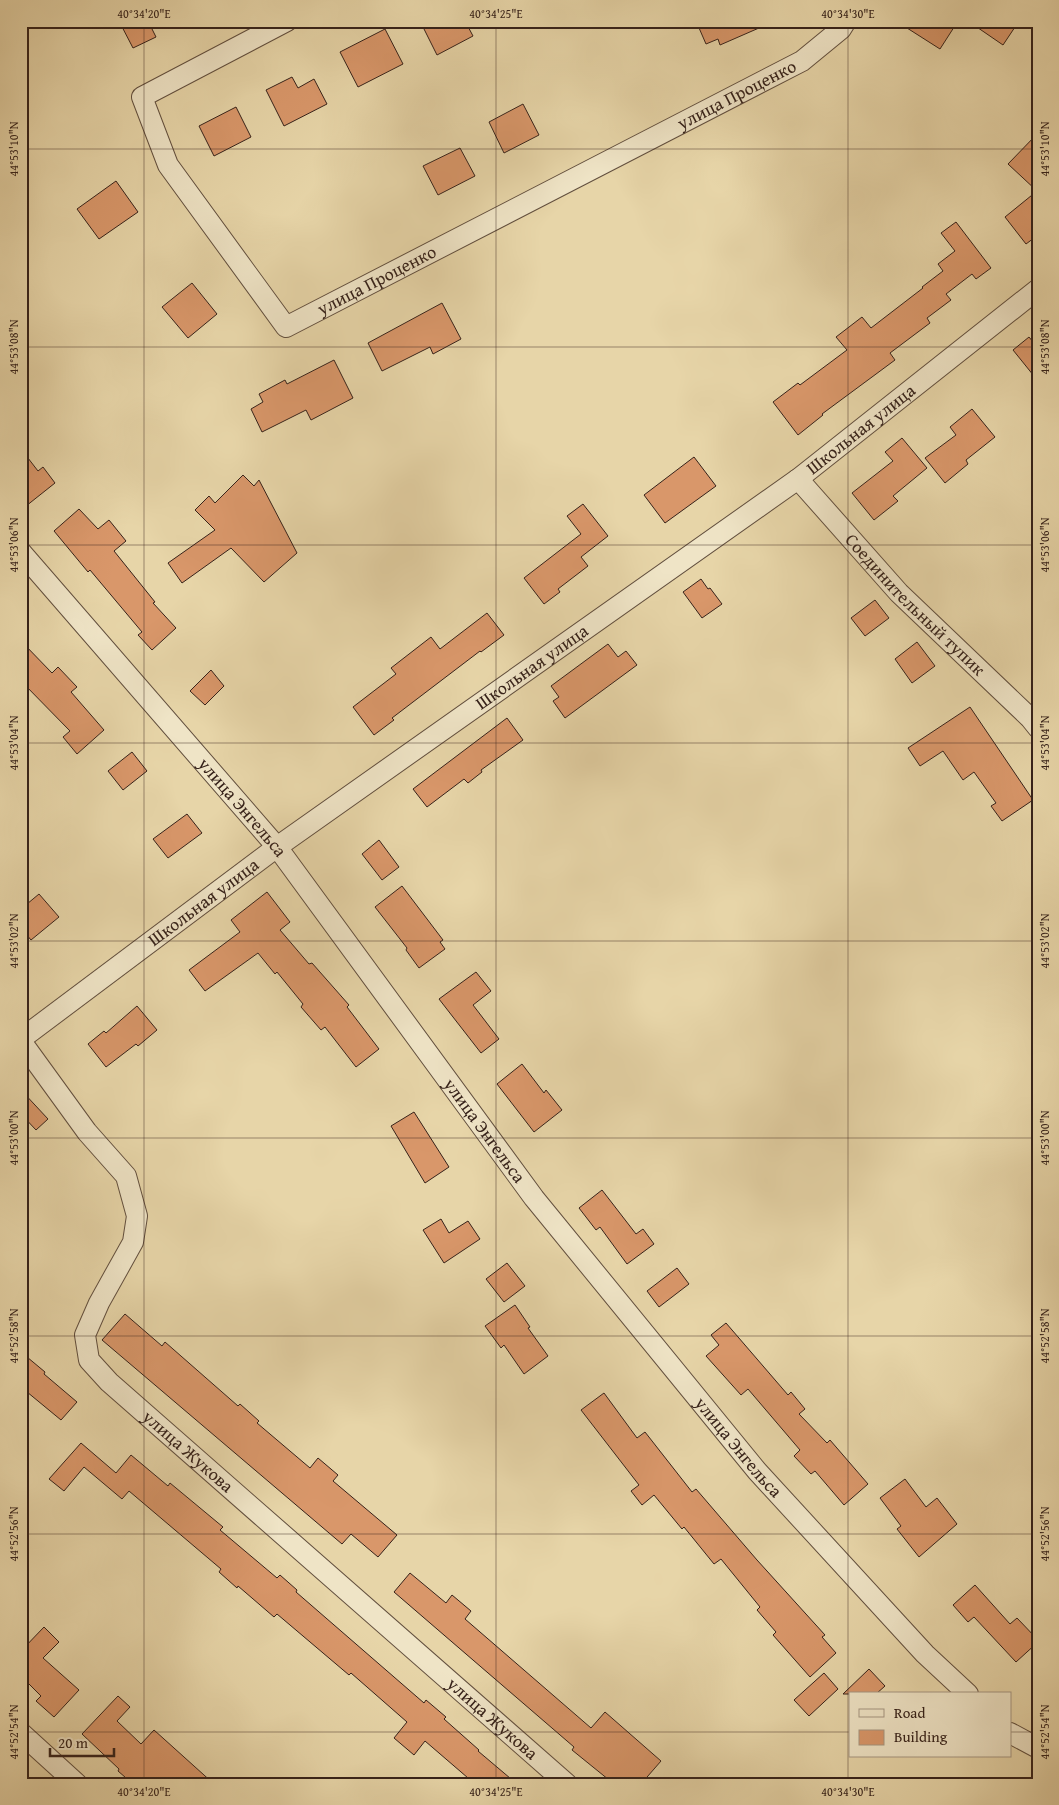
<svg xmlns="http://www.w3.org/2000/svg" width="1059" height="1805" font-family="'Gentium Book Plus',serif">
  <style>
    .building { fill: #d9976a; stroke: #36221a }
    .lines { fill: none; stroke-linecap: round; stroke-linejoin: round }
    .minor-casing { stroke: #624f3e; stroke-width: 22 }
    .minor { stroke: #efe4c6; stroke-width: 20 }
    .ticks { fill: none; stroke: #36221a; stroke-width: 1; stroke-opacity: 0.45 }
    .labels { text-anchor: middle; stroke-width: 5; stroke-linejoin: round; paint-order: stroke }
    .street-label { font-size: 18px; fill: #36221a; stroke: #efe4c6 }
    .neatline { fill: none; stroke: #36221a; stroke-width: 2 }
    .ticks-label { font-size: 12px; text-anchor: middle; fill: #36221a }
  </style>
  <rect width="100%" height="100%" fill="#e7d5a8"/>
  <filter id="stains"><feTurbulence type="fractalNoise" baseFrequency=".004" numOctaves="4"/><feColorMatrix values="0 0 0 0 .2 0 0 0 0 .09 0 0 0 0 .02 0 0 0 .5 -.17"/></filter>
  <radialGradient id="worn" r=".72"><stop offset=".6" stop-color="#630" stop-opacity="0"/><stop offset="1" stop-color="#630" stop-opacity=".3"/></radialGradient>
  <path class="building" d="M 119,21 L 148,21 L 156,37 L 133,48 Z
    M 420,21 L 465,21 L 473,36 L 437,55 Z
    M 696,21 L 775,21 L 720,45 L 718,39 L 706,44 Z
    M 896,21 L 958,21 L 940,49 Z
    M 968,21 L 1019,21 L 1003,45 Z
    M 385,29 L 403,64 L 358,87 L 340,52 Z
    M 292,77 L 298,88 L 314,79 L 327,104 L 284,126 L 266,90 Z
    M 523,104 L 539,135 L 504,153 L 489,122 Z
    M 236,107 L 251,137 L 214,156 L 199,126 Z
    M 1038,133 L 1038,235 L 1026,244 L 1005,217 L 1037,191 L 1008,164 Z
    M 460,148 L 475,176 L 438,195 L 423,166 Z
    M 116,181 L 138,212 L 99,239 L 77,209 Z
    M 956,222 L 991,268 L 976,279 L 972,274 L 946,294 L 951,300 L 927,318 L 930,323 L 890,353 L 895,360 L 822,414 L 823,415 L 798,435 L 773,402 L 798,383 L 800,385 L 847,350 L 836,337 L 862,317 L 871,328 L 923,288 L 922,287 L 943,271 L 938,264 L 955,251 L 941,233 Z
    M 192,283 L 217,314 L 188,338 L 162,307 Z
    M 442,303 L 461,339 L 433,354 L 430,347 L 382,371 L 368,343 Z
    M 1029,337 L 1038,348 L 1038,381 L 1013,350 Z
    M 334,360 L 353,398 L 311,420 L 306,410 L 262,432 L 251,409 L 263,402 L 259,394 L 285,380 L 287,384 Z
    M 972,409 L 995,437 L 966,460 L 968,464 L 945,483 L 925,458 L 956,435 L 950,427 Z
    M 902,438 L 927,468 L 893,496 L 898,501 L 874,520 L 852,493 L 893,461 L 885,452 Z
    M 21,449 L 38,471 L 43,467 L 55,483 L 21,510 Z
    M 694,457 L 716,486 L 665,523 L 644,495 Z
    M 243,475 L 254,486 L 259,480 L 297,553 L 264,582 L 231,548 L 182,583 L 168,563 L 215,530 L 195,510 L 209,496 L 215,503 Z
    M 583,504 L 608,536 L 581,557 L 588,566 L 558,589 L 560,592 L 544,604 L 524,578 L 581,534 L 567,516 Z
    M 79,509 L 98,529 L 109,520 L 126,541 L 114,551 L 155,602 L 153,603 L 176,628 L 152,650 L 138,635 L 142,632 L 90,570 L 88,572 L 54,531 Z
    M 701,579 L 708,589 L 710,588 L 722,604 L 702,618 L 683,592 Z
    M 875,600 L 889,618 L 865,636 L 851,618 Z
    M 487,613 L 504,635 L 481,652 L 480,651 L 392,718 L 394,720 L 374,735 L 353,707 L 396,674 L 391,668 L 431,637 L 440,649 Z
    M 21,641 L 52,673 L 58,667 L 77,687 L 71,692 L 104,730 L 77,754 L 63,737 L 70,731 L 21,681 Z
    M 917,642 L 935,666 L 912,683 L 895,659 Z
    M 608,644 L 618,657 L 626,651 L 637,665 L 565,718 L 553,701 L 559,697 L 551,686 Z
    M 211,670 L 224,686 L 205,705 L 190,691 Z
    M 970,707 L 1033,800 L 1002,821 L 991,806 L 996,803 L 974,772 L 963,780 L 943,751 L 920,766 L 908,748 Z
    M 507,718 L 523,740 L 481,770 L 482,772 L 468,783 L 464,779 L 427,807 L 413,789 Z
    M 132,752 L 147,771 L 123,790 L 108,771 Z
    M 187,814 L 202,833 L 168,858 L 153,839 Z
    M 379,840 L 399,867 L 382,880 L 362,854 Z
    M 402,886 L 443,940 L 440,942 L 445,949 L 419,968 L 406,950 L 407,948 L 375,907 Z
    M 267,892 L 290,922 L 280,930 L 309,964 L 312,963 L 349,1005 L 347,1007 L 379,1049 L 356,1067 L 325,1027 L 321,1030 L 301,1007 L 303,1004 L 277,972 L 275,974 L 258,953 L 205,991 L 189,970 L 240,932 L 231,920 Z
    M 39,894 L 59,917 L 31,940 L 21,928 L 21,909 Z
    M 476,972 L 491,991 L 473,1005 L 499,1039 L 481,1053 L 439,999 Z
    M 137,1006 L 157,1030 L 138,1046 L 136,1044 L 106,1067 L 88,1044 L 104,1031 L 106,1033 Z
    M 522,1064 L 544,1093 L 546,1090 L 562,1110 L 534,1132 L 497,1084 Z
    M 21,1090 L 48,1119 L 36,1130 L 21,1114 Z
    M 414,1112 L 449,1167 L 425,1183 L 391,1126 Z
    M 602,1190 L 636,1234 L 643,1229 L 654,1244 L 627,1264 L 600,1227 L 596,1230 L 579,1208 Z
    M 441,1219 L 449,1233 L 468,1221 L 480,1239 L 444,1263 L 423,1230 Z
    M 507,1263 L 525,1286 L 504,1302 L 486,1279 Z
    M 677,1268 L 689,1284 L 659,1307 L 647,1291 Z
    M 515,1305 L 530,1327 L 528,1328 L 548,1356 L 524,1374 L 504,1345 L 501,1348 L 485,1326 Z
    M 125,1314 L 162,1346 L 165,1342 L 238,1406 L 240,1404 L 259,1421 L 257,1423 L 310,1468 L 318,1458 L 338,1475 L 333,1481 L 397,1535 L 378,1557 L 351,1534 L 342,1544 L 102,1340 Z
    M 726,1323 L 788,1395 L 791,1392 L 805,1409 L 799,1414 L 827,1443 L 830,1440 L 868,1484 L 844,1505 L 815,1471 L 811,1474 L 794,1456 L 800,1450 L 748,1389 L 741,1395 L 706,1356 L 719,1345 L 711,1335 Z
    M 21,1352 L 45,1372 L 44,1374 L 77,1402 L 61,1420 L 21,1387 Z
    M 604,1393 L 637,1438 L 645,1432 L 692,1492 L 696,1489 L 757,1560 L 825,1635 L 822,1637 L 836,1653 L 810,1677 L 773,1635 L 776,1632 L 757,1610 L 760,1607 L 721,1559 L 714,1564 L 684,1527 L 682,1529 L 654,1495 L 642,1505 L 631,1491 L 639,1485 L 581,1410 Z
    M 81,1443 L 116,1473 L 131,1455 L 168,1486 L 170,1483 L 223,1527 L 220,1530 L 277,1578 L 280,1575 L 297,1590 L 296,1592 L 424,1703 L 426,1700 L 446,1717 L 444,1719 L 479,1750 L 478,1751 L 517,1784 L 475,1784 L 425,1741 L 414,1755 L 394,1738 L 407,1722 L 351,1673 L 349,1675 L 277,1614 L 274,1617 L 238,1586 L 237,1588 L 219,1572 L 221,1569 L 129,1491 L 122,1499 L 84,1467 L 64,1491 L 49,1479 Z
    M 905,1479 L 926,1507 L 937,1498 L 957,1524 L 919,1557 L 897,1529 L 901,1526 L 880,1498 Z
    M 410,1573 L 446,1603 L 452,1595 L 471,1611 L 465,1619 L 591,1728 L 605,1712 L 661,1761 L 641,1784 L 614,1784 L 572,1750 L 574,1747 L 394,1592 Z
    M 975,1585 L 1010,1624 L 1017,1618 L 1038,1640 L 1038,1642 L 1016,1662 L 974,1617 L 968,1622 L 953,1605 Z
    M 44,1627 L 59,1642 L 43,1658 L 79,1690 L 54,1717 L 36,1701 L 41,1696 L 21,1676 L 21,1651 Z
    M 869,1669 L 885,1686 L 876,1694 L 843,1694 Z
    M 824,1673 L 838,1689 L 809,1716 L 794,1700 Z
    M 118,1696 L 130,1707 L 117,1721 L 141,1744 L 154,1730 L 214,1784 L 133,1784 L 118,1771 L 119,1769 L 82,1734 Z"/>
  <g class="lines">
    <defs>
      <g id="minor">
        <path id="s1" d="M 287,21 L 142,97 L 168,165 L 286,327 L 802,61 L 841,29 L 846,21"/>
        <path id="s2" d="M 798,479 L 899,593 L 1030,718 L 1038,728"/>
        <path id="s3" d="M 21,552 L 277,847 L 534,1198 L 757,1471 L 925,1654 L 968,1694"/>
        <path id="s4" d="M 21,1039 L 277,847 L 798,479 L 1038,289"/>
        <path id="s5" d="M 21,1041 L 87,1132 L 126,1176 L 137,1216 L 133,1242 L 99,1303 L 85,1335 L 89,1360 L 109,1382 L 567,1784"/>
        <path d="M 21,1733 L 77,1784"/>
        <path d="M 1010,1733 L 1038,1748"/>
      </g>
    </defs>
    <use href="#minor" class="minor-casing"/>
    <use href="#minor" class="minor"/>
  </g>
  <path class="ticks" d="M 144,21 L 144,1784M 496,21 L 496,1784M 848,21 L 848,1784M 21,149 L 1038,149M 21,347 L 1038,347M 21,545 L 1038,545M 21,743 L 1038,743M 21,941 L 1038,941M 21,1138 L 1038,1138M 21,1336 L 1038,1336M 21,1534 L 1038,1534M 21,1732 L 850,1732M 1010,1732 L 1038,1732"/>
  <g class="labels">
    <g class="street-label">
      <text dy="6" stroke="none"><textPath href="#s1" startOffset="944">улица Проценко</textPath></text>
      <text dy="6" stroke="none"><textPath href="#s1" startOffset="539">улица Проценко</textPath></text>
      <text dy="6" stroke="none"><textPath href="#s4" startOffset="1038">Школьная улица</textPath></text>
      <text dy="6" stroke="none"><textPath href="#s2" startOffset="172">Соединительный тупик</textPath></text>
      <text dy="6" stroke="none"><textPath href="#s4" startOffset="632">Школьная улица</textPath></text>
      <text dy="6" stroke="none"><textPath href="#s3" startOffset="338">улица Энгельса</textPath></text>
      <text dy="6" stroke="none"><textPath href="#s4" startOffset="228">Школьная улица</textPath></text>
      <text dy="6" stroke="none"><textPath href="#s3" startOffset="742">улица Энгельса</textPath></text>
      <text dy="6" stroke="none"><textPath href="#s3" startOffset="1148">улица Энгельса</textPath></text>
      <text dy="6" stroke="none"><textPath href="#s5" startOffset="504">улица Жукова</textPath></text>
      <text dy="6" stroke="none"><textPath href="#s5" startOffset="909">улица Жукова</textPath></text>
    </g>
  </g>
  <rect width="1059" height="1805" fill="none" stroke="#e7d5a8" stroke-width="55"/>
  <rect x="849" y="1692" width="162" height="65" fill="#efe4c6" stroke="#a59681"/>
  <rect x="859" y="1709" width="25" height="8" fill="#efe4c6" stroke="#a59681"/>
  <text x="894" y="1718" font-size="15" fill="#36221a">Road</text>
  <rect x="859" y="1730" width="25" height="15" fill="#d9976a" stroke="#a59681"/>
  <text x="894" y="1742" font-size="15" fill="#36221a">Building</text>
  <path d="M50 1748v8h64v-8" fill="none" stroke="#36221a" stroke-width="2.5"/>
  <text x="58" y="1748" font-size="15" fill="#36221a" stroke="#efe4c6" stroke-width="4" paint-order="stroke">20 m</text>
  <rect x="28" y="28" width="1004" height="1750" class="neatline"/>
  <g class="ticks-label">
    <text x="144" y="18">40°34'20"E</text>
    <text x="496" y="18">40°34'25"E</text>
    <text x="848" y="18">40°34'30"E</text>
    <text transform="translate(14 149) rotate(-90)" y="4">44°53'10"N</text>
    <text transform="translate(1045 149) rotate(-90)" y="4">44°53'10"N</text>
    <text transform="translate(14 347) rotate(-90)" y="4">44°53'08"N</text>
    <text transform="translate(1045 347) rotate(-90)" y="4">44°53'08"N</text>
    <text transform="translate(14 545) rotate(-90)" y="4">44°53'06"N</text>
    <text transform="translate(1045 545) rotate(-90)" y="4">44°53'06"N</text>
    <text transform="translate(14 743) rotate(-90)" y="4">44°53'04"N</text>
    <text transform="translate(1045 743) rotate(-90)" y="4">44°53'04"N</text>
    <text transform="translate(14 941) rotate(-90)" y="4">44°53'02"N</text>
    <text transform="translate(1045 941) rotate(-90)" y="4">44°53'02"N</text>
    <text transform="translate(14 1138) rotate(-90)" y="4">44°53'00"N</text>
    <text transform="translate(1045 1138) rotate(-90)" y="4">44°53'00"N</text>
    <text transform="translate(14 1336) rotate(-90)" y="4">44°52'58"N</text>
    <text transform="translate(1045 1336) rotate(-90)" y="4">44°52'58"N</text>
    <text transform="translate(14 1534) rotate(-90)" y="4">44°52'56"N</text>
    <text transform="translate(1045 1534) rotate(-90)" y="4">44°52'56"N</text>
    <text transform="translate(14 1732) rotate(-90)" y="4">44°52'54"N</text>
    <text transform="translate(1045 1732) rotate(-90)" y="4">44°52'54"N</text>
    <text x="144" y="1796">40°34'20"E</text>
    <text x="496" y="1796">40°34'25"E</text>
    <text x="848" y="1796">40°34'30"E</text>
  </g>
  <rect width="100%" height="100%" filter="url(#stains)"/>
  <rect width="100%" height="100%" fill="url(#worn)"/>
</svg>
